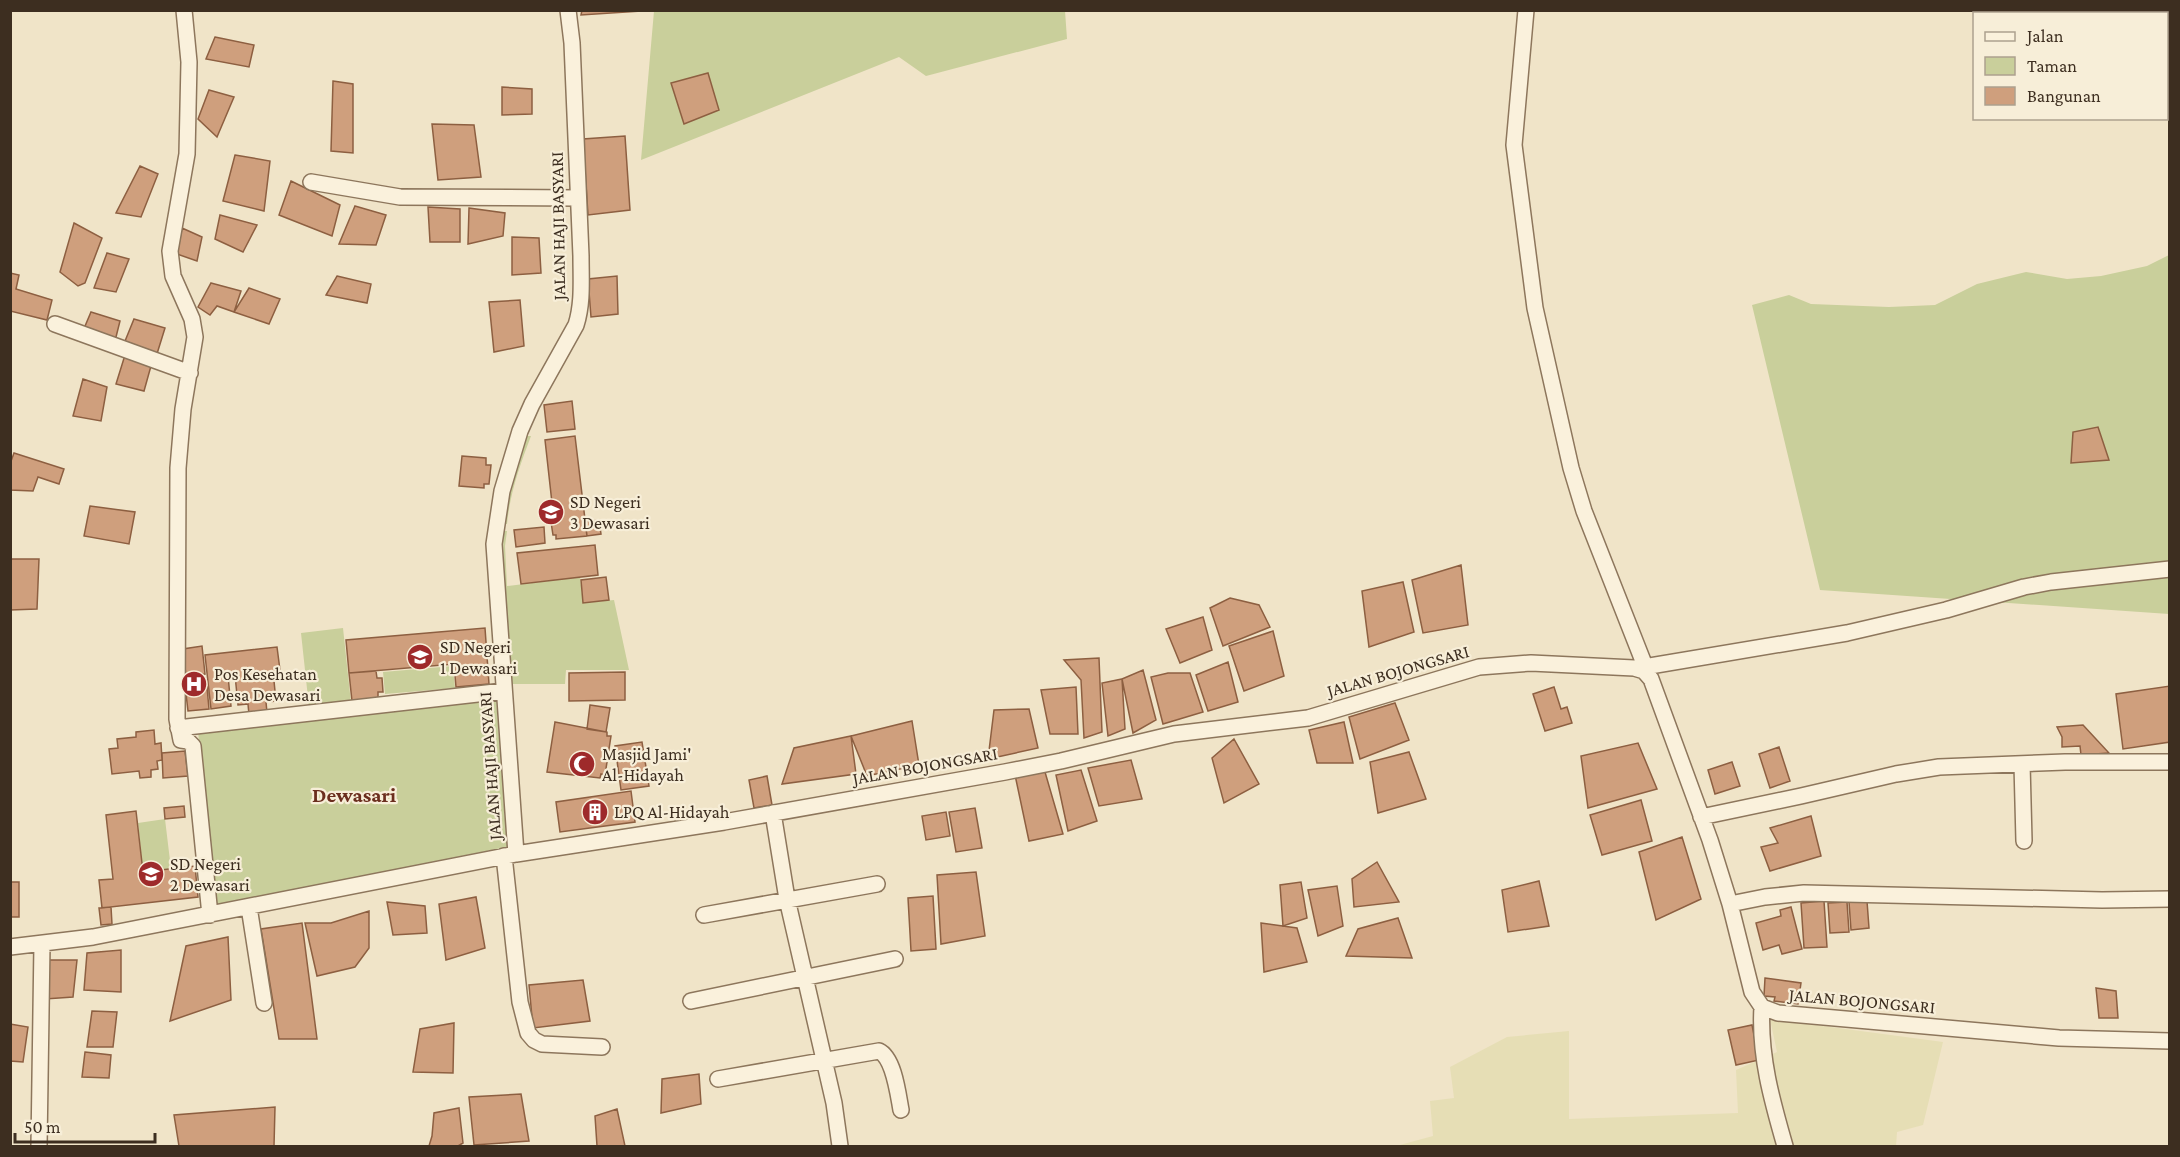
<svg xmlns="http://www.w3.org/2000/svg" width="2180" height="1157" font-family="'Crimson Pro',serif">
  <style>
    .farmland { fill: #e6deb5 }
    .green { fill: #c9cf9b }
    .building { fill: #cf9f7d; stroke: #8d5f41; stroke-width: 1.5 }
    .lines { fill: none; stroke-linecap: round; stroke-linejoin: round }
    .street-casing { stroke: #8d765c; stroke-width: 18 }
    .street { stroke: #faf1dc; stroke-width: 15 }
    .labels { text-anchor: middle; stroke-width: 4.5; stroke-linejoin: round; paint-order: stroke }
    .street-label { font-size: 18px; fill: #3d2e20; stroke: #f7eed8 }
    .poi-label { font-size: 18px; fill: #3d2e20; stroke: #f7eed8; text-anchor: start }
    .quarter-label { font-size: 21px; font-weight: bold; fill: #6b2e1e; stroke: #f7eed8 }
  </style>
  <rect width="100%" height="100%" fill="#f0e4c8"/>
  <path class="farmland" d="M 1770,1019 L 1943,1042 L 1923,1125 L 1897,1132 L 1896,1146 L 1396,1146 L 1433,1136 L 1430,1101 L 1454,1098 L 1450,1067 L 1507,1037 L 1569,1031 L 1569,1119 L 1738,1113 L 1736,1070 L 1777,1052 Z"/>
  <path class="green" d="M 654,11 L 1065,11 L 1067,39 L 926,76 L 899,57 L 641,160 Z
    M 2169,255 L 2169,614 L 1820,590 L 1752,305 L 1789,295 L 1811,304 L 1889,307 L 1935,305 L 1977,284 L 2026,272 L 2067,279 L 2101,276 L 2147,266 Z
    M 525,436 L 531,436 C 520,465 510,493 507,524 L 504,524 L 505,504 Z
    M 503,531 L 507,531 L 505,546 L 507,586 L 580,577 L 583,603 L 614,600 L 629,670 L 566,670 L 565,684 L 512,684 L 504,586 Z
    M 343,628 L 351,703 L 309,707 L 301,633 Z
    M 453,666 L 455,688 L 385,694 L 383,672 Z
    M 496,698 L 507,847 L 215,905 L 198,731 Z
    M 165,819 L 171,869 L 143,872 L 138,823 Z"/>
  <path class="building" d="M 582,10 L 641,10 L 641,11 L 581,15 Z
    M 215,37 L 254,45 L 249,67 L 206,59 Z
    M 708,73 L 719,110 L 684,124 L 671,83 Z
    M 333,81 L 353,84 L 353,153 L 331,151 Z
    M 502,87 L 532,89 L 532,114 L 502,115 Z
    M 209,90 L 234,97 L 217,137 L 198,119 Z
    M 432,124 L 474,125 L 481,177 L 438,180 Z
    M 625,136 L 630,210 L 588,215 L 583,139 Z
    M 235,155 L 270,161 L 264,211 L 223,201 Z
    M 140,166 L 158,174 L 141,217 L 116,213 Z
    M 291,181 L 340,205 L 332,236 L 279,215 Z
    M 355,206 L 386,215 L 376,245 L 339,244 Z
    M 428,207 L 460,209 L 460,242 L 430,242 Z
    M 469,208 L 505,213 L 503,236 L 468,244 Z
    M 220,215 L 257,225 L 243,252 L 215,239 Z
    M 74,223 L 102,238 L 85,283 L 78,286 L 60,272 Z
    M 182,228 L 202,237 L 197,261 L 177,254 Z
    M 512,237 L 539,238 L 541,273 L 512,275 Z
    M 107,253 L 129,259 L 116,292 L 94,288 Z
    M 10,273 L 19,275 L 16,289 L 52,300 L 47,320 L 10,311 Z
    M 337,276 L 371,284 L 367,303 L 326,295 Z
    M 617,276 L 618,314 L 591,317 L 588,279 Z
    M 211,283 L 241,291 L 234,312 L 217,306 L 210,315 L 198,307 Z
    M 249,288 L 280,299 L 269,324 L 234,312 Z
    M 520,300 L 524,346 L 494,352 L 489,302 Z
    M 91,312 L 120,321 L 114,345 L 80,338 Z
    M 134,319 L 165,328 L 156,357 L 123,346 Z
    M 125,355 L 151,366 L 144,391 L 116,384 Z
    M 83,379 L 107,387 L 101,421 L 73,416 Z
    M 572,401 L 575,429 L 547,432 L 544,405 Z
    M 2098,427 L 2109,460 L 2071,463 L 2073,432 Z
    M 575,436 L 587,536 L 556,539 L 556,535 L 553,535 L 551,522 L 554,521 L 545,440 Z
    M 14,453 L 64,469 L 59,484 L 38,477 L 33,491 L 10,490 L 10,464 Z
    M 462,456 L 486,458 L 486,465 L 491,465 L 489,484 L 484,484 L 484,488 L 459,486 Z
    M 90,506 L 135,512 L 129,544 L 84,536 Z
    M 599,520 L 601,534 L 587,536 L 585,522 Z
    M 544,527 L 545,543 L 516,547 L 514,530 Z
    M 595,545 L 598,575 L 521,584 L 517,553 Z
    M 10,559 L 39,559 L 37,609 L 10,610 Z
    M 1461,565 L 1468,625 L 1423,633 L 1412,580 Z
    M 606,577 L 609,600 L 583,603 L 581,580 Z
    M 1403,582 L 1414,632 L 1369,647 L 1362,591 Z
    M 1230,598 L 1259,605 L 1270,627 L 1223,646 L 1210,608 Z
    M 1203,617 L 1212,650 L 1180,663 L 1166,629 Z
    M 485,628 L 489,684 L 456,687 L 454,664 L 349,673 L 346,640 Z
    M 1273,631 L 1284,676 L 1244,691 L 1229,646 Z
    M 202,646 L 205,674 L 186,676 L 183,649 Z
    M 277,647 L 280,670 L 273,671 L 276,701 L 266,702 L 267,713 L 249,715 L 248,704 L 238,705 L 235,675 L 228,676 L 231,706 L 211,709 L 205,655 Z
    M 1099,658 L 1102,732 L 1084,738 L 1081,680 L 1064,660 Z
    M 1228,662 L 1238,702 L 1208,711 L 1196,675 Z
    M 1143,670 L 1156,720 L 1133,733 L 1122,679 Z
    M 376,671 L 377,678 L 382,678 L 383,692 L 378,692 L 378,699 L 352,701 L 349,673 Z
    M 625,672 L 625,700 L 569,701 L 569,673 Z
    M 1168,673 L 1190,673 L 1203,712 L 1163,724 L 1151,677 Z
    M 1122,679 L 1125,729 L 1108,736 L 1102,683 Z
    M 199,683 L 200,687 L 207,687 L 209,709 L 188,711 L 185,685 Z
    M 2170,686 L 2170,742 L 2123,749 L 2116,694 Z
    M 1076,687 L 1078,734 L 1050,734 L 1041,690 Z
    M 1554,687 L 1561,709 L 1567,707 L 1572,723 L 1545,731 L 1533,694 Z
    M 1395,703 L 1409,740 L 1360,759 L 1349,717 Z
    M 590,705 L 610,708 L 606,732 L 587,729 Z
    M 1029,709 L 1038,748 L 988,759 L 994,710 Z
    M 912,721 L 919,765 L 867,776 L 851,736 Z
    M 555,722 L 607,732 L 607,736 L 611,736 L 605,775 L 601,774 L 600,778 L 547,772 Z
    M 1344,722 L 1353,763 L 1317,763 L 1309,730 Z
    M 2083,725 L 2109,753 L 2081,755 L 2080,746 L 2062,747 L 2062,737 L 2057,727 Z
    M 154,730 L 155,744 L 161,743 L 162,760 L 157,761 L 158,769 L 151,770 L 151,777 L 140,778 L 139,771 L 112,774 L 109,749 L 118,748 L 117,739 L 136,737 L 136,732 Z
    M 851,736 L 856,774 L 782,784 L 794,748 Z
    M 1234,739 L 1259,784 L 1224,803 L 1212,758 Z
    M 642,742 L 649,786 L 621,790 L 615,746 Z
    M 1638,743 L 1657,789 L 1588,808 L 1581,756 Z
    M 1779,747 L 1790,781 L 1770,788 L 1759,754 Z
    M 185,751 L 188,776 L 163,778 L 162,753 Z
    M 1409,752 L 1426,799 L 1378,813 L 1370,762 Z
    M 1131,760 L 1142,799 L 1099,806 L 1088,768 Z
    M 1732,762 L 1740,786 L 1715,794 L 1708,770 Z
    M 1081,770 L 1097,821 L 1068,831 L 1056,775 Z
    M 1045,772 L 1063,834 L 1029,841 L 1015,775 Z
    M 767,776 L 772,805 L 754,808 L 749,780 Z
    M 631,791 L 635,822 L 560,832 L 556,802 Z
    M 1641,800 L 1652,841 L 1602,855 L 1590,815 Z
    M 184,806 L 185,817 L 165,819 L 164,808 Z
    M 975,808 L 982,848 L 956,852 L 949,812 Z
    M 136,811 L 143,872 L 195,866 L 198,897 L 102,908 L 99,880 L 113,879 L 106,815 Z
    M 946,812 L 950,836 L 926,840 L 922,816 Z
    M 1811,816 L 1821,856 L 1770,871 L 1761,847 L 1778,843 L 1770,828 Z
    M 1682,837 L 1701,899 L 1656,920 L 1639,852 Z
    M 1377,862 L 1399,902 L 1354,907 L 1352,879 Z
    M 976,872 L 985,936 L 941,944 L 937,875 Z
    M 1539,881 L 1549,926 L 1508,932 L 1502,890 Z
    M 10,882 L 19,882 L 19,917 L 10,917 Z
    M 1301,882 L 1307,918 L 1283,926 L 1280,885 Z
    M 1337,886 L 1343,926 L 1318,936 L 1308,890 Z
    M 933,896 L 936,949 L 911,951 L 908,898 Z
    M 476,897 L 485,948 L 446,960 L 439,904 Z
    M 1824,901 L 1827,947 L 1804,948 L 1801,903 Z
    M 1867,901 L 1869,928 L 1851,930 L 1849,902 Z
    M 387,902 L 425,906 L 427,933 L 393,935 Z
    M 1847,902 L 1849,932 L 1830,933 L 1828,903 Z
    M 111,907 L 112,924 L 101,925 L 99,908 Z
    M 1791,907 L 1802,949 L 1782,954 L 1779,945 L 1763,950 L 1756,923 L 1781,916 L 1780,910 Z
    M 369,911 L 369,948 L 355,967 L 317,976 L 305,923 L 331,923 Z
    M 1398,918 L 1412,958 L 1346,956 L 1358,929 Z
    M 302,923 L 317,1039 L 279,1039 L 261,929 Z
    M 1261,923 L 1297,928 L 1307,962 L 1264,972 Z
    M 228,937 L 231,1000 L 170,1021 L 186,946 Z
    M 121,950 L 121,992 L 84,990 L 87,953 Z
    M 46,960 L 77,960 L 73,997 L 45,999 Z
    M 1765,978 L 1801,983 L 1798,1004 L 1774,1001 L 1775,997 L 1764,996 Z
    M 583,980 L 590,1021 L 533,1028 L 529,985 Z
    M 2096,988 L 2116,991 L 2118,1018 L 2099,1018 Z
    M 92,1011 L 117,1012 L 113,1047 L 87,1047 Z
    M 454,1023 L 453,1073 L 413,1072 L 420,1029 Z
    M 10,1024 L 28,1027 L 23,1062 L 10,1061 Z
    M 1752,1025 L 1759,1060 L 1736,1065 L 1728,1030 Z
    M 85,1052 L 111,1055 L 109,1078 L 82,1077 Z
    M 699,1074 L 701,1104 L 661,1113 L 662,1079 Z
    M 521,1094 L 529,1141 L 474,1145 L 469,1097 Z
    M 275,1107 L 274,1146 L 179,1146 L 174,1115 Z
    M 459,1108 L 463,1143 L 458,1146 L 429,1146 L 432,1136 L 434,1113 Z
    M 617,1109 L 625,1146 L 597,1146 L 595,1116 Z"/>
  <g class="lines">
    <defs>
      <path id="street" d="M 184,10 L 189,62 L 187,154 L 170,251 L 173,276 L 192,319 L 195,337 L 183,409 L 178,468 L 177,719 L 181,740 L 188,741 L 193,746 L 210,915
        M 1526,10 L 1514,145 L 1535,308 L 1571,468 L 1584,511 L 1643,661 L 1644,671
        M 311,182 L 400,197 L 578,198
        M 55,324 L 190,373
        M 1644,667 L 1847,633 L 1946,610 L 2024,587 L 2051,582 L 2170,569
        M 178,728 L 504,691
        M 2022,764 L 2024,841
        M 773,813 L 787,899 L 834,1103 L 840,1146
        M 1701,817 L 1801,796 L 1896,774 L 1939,767 L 2065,762 L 2170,762
        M 516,854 L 494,544 L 502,491 L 520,431 L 532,404 L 576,325 C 583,303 581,280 581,256 L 572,43 L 568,10
        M 504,856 L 520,1002 L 528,1033 L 534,1040 L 542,1044 L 602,1047
        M 1730,904 L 1765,897 L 1804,893 L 2102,900 L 2170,899
        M 249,907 L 264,1003
        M 704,915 L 877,884
        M 10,947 L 93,937 L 516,854 L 724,822 L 1005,772 L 1061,761 L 1174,734 L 1308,718 L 1479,667 L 1531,663 L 1634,668 L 1644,671 L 1651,679 L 1710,840 L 1730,904 L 1752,992 L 1762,1007 L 1778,1013 L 2059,1038 L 2170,1041
        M 691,1001 L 895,959
        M 1762,1007 C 1759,1055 1772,1101 1785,1146
        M 718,1079 L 879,1051 C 894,1058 898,1094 901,1110
        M 39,1146 L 42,944"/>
    </defs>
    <use href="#street" class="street-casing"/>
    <use href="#street" class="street"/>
  </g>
  <defs>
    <symbol id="school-disc" viewBox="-11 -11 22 22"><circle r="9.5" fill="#9e2a2b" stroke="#f7eed8"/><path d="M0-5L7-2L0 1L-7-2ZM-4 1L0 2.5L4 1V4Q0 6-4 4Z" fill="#fff"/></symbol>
    <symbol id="hospital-disc" viewBox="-11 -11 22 22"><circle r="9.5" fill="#9e2a2b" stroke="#f7eed8"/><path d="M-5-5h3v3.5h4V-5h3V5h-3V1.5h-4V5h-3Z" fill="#fff"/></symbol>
    <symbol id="mosque-disc" viewBox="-11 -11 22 22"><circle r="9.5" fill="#9e2a2b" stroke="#f7eed8"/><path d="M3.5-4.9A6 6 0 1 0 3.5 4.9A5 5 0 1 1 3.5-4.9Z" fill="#fff"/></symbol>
    <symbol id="building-disc" viewBox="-11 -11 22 22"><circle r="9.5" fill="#9e2a2b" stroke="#f7eed8"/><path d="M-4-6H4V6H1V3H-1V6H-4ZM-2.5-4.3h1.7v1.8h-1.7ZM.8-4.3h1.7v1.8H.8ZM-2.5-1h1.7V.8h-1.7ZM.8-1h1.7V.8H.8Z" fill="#fff"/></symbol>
  </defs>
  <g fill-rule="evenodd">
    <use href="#school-disc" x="536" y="497" width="30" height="30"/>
    <use href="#school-disc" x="405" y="642" width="30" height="30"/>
    <use href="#hospital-disc" x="179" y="669" width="30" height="30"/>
    <use href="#mosque-disc" x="567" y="749" width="30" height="30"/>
    <use href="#building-disc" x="580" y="797" width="30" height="30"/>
    <use href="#school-disc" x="136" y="859" width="30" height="30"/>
  </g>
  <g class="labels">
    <g class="street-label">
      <text transform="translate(558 226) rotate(-91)" y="6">JALAN HAJI BASYARI</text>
      <text transform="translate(1398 671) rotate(-16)" y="6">JALAN BOJONGSARI</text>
      <text transform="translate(490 766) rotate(-94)" y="6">JALAN HAJI BASYARI</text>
      <text transform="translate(925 766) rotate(-10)" y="6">JALAN BOJONGSARI</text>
      <text transform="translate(1862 1001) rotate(5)" y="6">JALAN BOJONGSARI</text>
    </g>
    <g class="poi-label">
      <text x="570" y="508">SD Negeri<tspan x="570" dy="21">3 Dewasari</tspan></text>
      <text x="440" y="653">SD Negeri<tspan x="440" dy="21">1 Dewasari</tspan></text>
      <text x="214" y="680">Pos Kesehatan<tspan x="214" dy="21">Desa Dewasari</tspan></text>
      <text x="602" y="760">Masjid Jami'<tspan x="602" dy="21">Al-Hidayah</tspan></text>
      <text x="614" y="818">LPQ Al-Hidayah</text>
      <text x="170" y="870">SD Negeri<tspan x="170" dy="21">2 Dewasari</tspan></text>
    </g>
    <g class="quarter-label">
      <text x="354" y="802">Dewasari</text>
    </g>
  </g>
  <rect width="2180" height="1157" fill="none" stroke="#3d2e20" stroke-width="24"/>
  <rect x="1973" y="12" width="195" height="108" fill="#f7eed8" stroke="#ada18e" stroke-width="1.5"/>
  <rect x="1985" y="32" width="30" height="9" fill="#faf1dc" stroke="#ada18e" stroke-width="1.5"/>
  <text x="2027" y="42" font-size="18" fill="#3d2e20">Jalan</text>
  <rect x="1985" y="57" width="30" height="18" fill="#c9cf9b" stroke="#ada18e" stroke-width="1.5"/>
  <text x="2027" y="72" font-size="18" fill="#3d2e20">Taman</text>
  <rect x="1985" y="87" width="30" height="18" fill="#cf9f7d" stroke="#ada18e" stroke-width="1.5"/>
  <text x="2027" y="102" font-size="18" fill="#3d2e20">Bangunan</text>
  <path d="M15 1133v9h140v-9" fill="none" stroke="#3d2e20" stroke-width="3"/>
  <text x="24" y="1133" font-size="18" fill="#3d2e20" stroke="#f7eed8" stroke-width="4.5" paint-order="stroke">50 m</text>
</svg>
